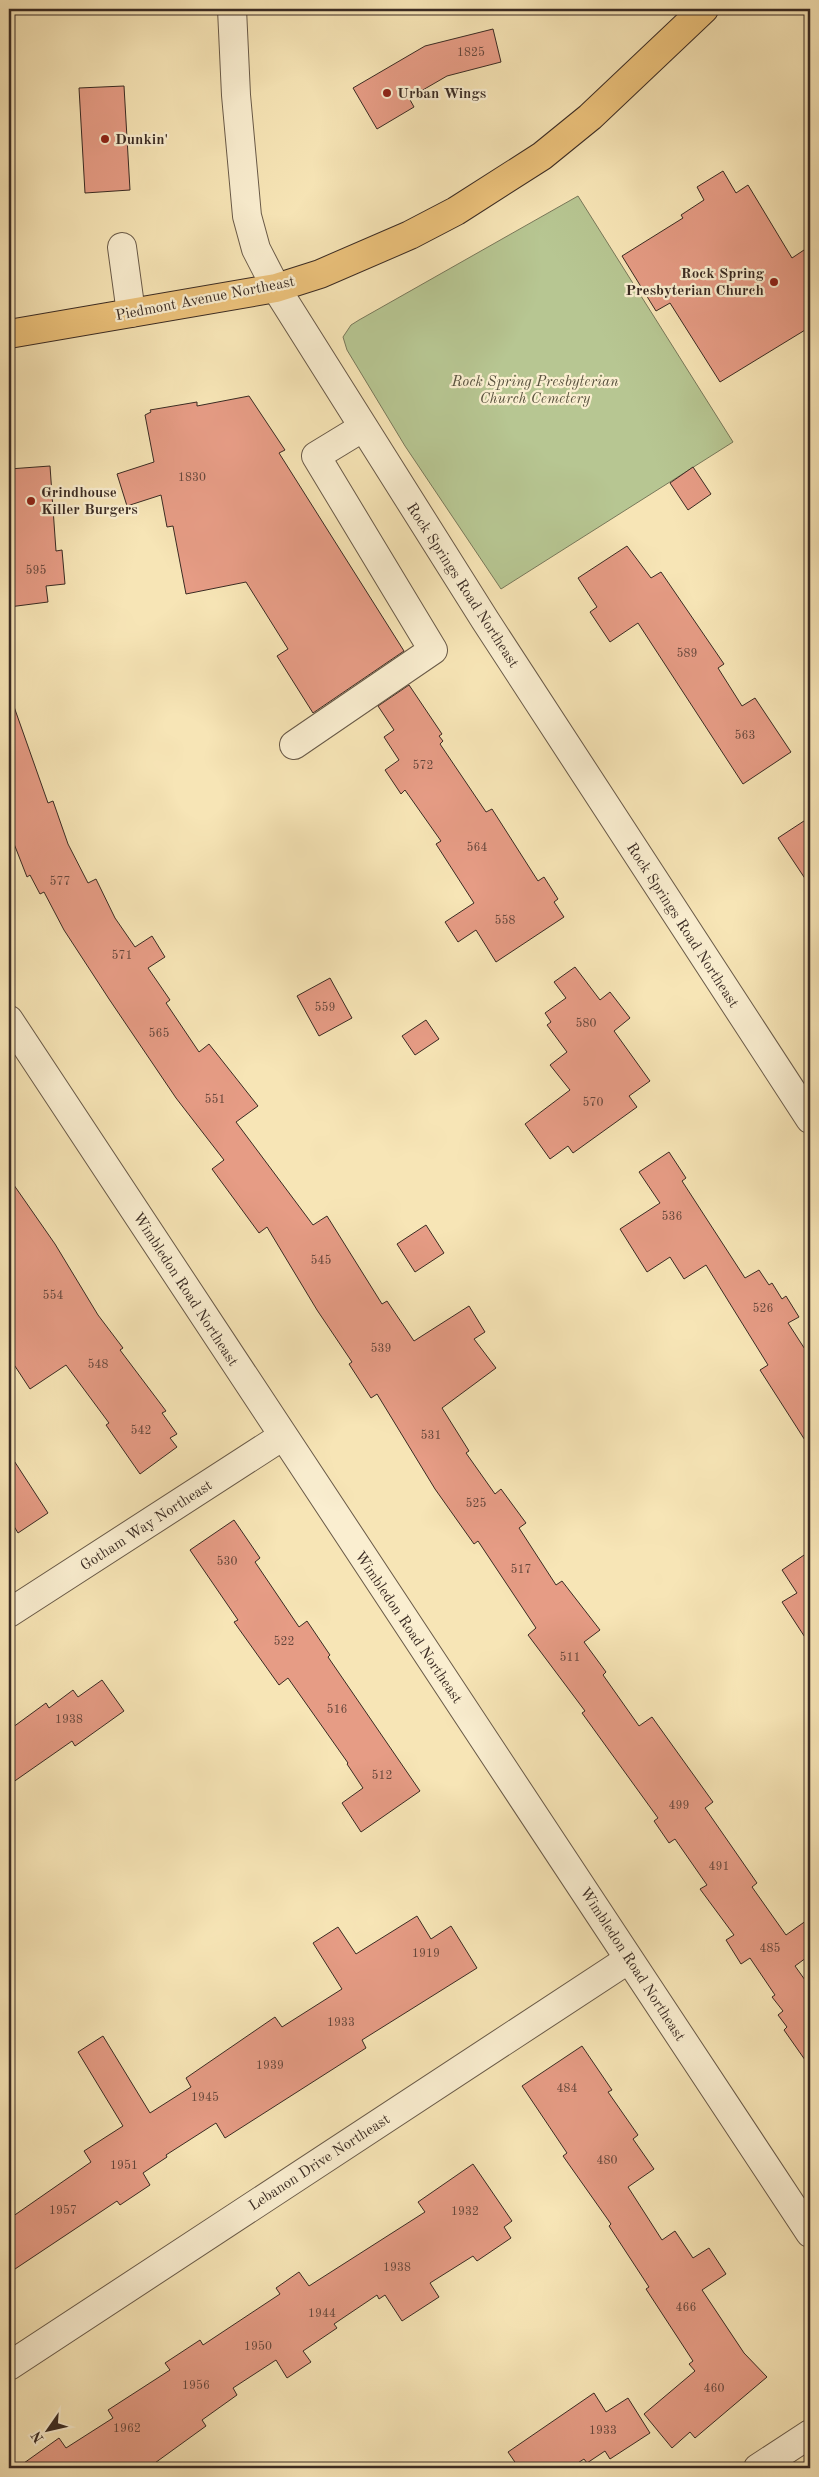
<svg xmlns="http://www.w3.org/2000/svg" width="819" height="2477" font-family="'Old Standard TT',serif">
  <style>
    .green { fill: #b7c692; stroke: #78785a }
    .building { fill: #e69c85; stroke: #3a2b23 }
    .lines { fill: none; stroke-linecap: round; stroke-linejoin: round }
    .minor-casing { stroke: #695a48; stroke-width: 30 }
    .major-casing { stroke: #3a2b23; stroke-width: 30 }
    .minor { stroke: #faeed0; stroke-width: 28 }
    .major { stroke: #ecc27b; stroke-width: 28 }
    .poi-dot { fill: #8f2418; stroke: #faeed0; stroke-width: 2 }
    .labels { text-anchor: middle; stroke-width: 4.5; stroke-linejoin: round; paint-order: stroke }
    .number-label { font-size: 12px; fill: #65473c }
    .poi-label { font-size: 15px; font-weight: bold; fill: #3a2b23; stroke: #faeed0; text-anchor: start }
    .street-label { font-size: 15px; fill: #3a2b23; stroke: #faeed0 }
    .park-label { font-size: 15px; font-style: italic; fill: #59523f; stroke: #faeed0 }
  </style>
  <rect width="100%" height="100%" fill="#f7e5b6"/>
  <filter id="stains"><feTurbulence type="fractalNoise" baseFrequency=".004" numOctaves="4"/><feColorMatrix values="0 0 0 0 .2 0 0 0 0 .09 0 0 0 0 .02 0 0 0 .5 -.17"/></filter>
  <radialGradient id="worn" r=".72"><stop offset=".6" stop-color="#630" stop-opacity="0"/><stop offset="1" stop-color="#630" stop-opacity=".3"/></radialGradient>
  <path class="green" d="M 578,196 L 733,442 L 501,589 L 405,446 L 347,350 L 343,337 L 351,325 L 359,320 Z"/>
  <path class="building" d="M 493,29 L 501,62 L 447,76 L 409,98 L 414,107 L 377,129 L 353,88 L 425,46 Z
    M 124,86 L 130,190 L 85,193 L 79,88 Z
    M 723,171 L 736,193 L 748,185 L 792,258 L 810,246 L 810,327 L 720,382 L 670,303 L 656,311 L 622,256 L 683,218 L 681,215 L 704,200 L 697,187 Z
    M 249,396 L 285,450 L 279,453 L 404,651 L 313,713 L 277,656 L 288,649 L 246,582 L 186,594 L 173,526 L 167,527 L 161,495 L 127,506 L 117,474 L 154,462 L 145,415 L 151,412 L 150,410 L 197,402 L 197,406 Z
    M 50,466 L 56,551 L 62,550 L 65,584 L 46,586 L 48,602 L 9,607 L 9,469 Z
    M 693,467 L 711,494 L 688,510 L 670,483 Z
    M 627,546 L 651,578 L 661,572 L 724,664 L 718,668 L 742,706 L 755,698 L 791,752 L 743,784 L 638,623 L 610,642 L 590,612 L 597,607 L 578,578 Z
    M 409,685 L 442,734 L 439,736 L 443,741 L 440,744 L 486,812 L 492,809 L 538,881 L 544,877 L 558,899 L 554,902 L 564,917 L 496,962 L 476,930 L 458,942 L 445,922 L 474,903 L 436,844 L 441,841 L 405,790 L 401,794 L 385,770 L 399,760 L 384,737 L 394,730 L 378,706 Z
    M 12,701 L 48,803 L 53,801 L 68,844 L 88,883 L 96,879 L 115,918 L 135,947 L 152,936 L 165,957 L 148,968 L 170,1000 L 166,1003 L 199,1052 L 209,1044 L 258,1106 L 236,1122 L 313,1225 L 327,1216 L 382,1304 L 387,1301 L 414,1341 L 469,1306 L 485,1332 L 474,1339 L 496,1368 L 442,1408 L 469,1451 L 466,1453 L 495,1494 L 501,1489 L 526,1523 L 519,1528 L 556,1585 L 562,1581 L 600,1630 L 584,1642 L 606,1672 L 603,1675 L 639,1726 L 652,1717 L 713,1802 L 705,1808 L 757,1883 L 752,1887 L 786,1935 L 810,1918 L 810,1955 L 795,1966 L 810,1987 L 810,2067 L 784,2030 L 787,2027 L 778,2015 L 783,2011 L 772,1997 L 775,1995 L 750,1958 L 741,1964 L 726,1940 L 734,1935 L 700,1889 L 707,1885 L 675,1839 L 669,1843 L 654,1821 L 658,1818 L 582,1713 L 585,1711 L 528,1635 L 536,1628 L 478,1541 L 474,1544 L 435,1489 L 377,1394 L 371,1398 L 349,1364 L 352,1362 L 317,1310 L 267,1227 L 259,1233 L 212,1169 L 224,1160 L 176,1098 L 109,999 L 64,930 L 44,892 L 40,894 L 30,875 L 27,877 L 9,831 L 9,702 Z
    M 810,817 L 810,886 L 778,838 Z
    M 575,967 L 600,1000 L 610,992 L 630,1018 L 614,1031 L 650,1081 L 629,1096 L 637,1107 L 573,1153 L 568,1146 L 550,1159 L 525,1124 L 570,1090 L 550,1065 L 567,1052 L 547,1025 L 551,1022 L 545,1013 L 566,998 L 554,982 Z
    M 330,978 L 352,1018 L 319,1036 L 297,996 Z
    M 426,1020 L 439,1039 L 415,1055 L 402,1036 Z
    M 669,1152 L 686,1178 L 682,1181 L 745,1278 L 759,1270 L 769,1285 L 772,1283 L 782,1299 L 786,1296 L 799,1317 L 788,1323 L 810,1357 L 810,1448 L 760,1370 L 768,1365 L 706,1265 L 684,1279 L 670,1257 L 647,1272 L 620,1229 L 660,1203 L 639,1172 Z
    M 9,1178 L 55,1244 L 98,1315 L 123,1348 L 120,1350 L 166,1411 L 162,1413 L 177,1434 L 170,1438 L 177,1447 L 140,1474 L 106,1425 L 109,1423 L 66,1365 L 30,1389 L 9,1357 Z
    M 426,1225 L 444,1253 L 415,1272 L 397,1244 Z
    M 9,1453 L 48,1513 L 18,1533 L 9,1518 Z
    M 234,1520 L 260,1558 L 255,1562 L 299,1627 L 307,1621 L 330,1655 L 328,1657 L 420,1791 L 361,1832 L 342,1803 L 363,1788 L 347,1764 L 348,1763 L 288,1678 L 279,1685 L 234,1622 L 238,1620 L 190,1550 Z
    M 810,1551 L 810,1645 L 782,1602 L 797,1593 L 782,1570 Z
    M 102,1680 L 124,1711 L 75,1746 L 72,1741 L 9,1785 L 9,1730 L 46,1703 L 49,1708 L 73,1690 L 78,1697 Z
    M 417,1916 L 431,1939 L 451,1926 L 477,1968 L 362,2040 L 366,2048 L 225,2138 L 216,2123 L 166,2155 L 167,2157 L 143,2173 L 150,2185 L 120,2205 L 117,2201 L 9,2273 L 9,2219 L 91,2162 L 84,2151 L 123,2126 L 78,2052 L 103,2036 L 150,2113 L 191,2087 L 186,2078 L 275,2017 L 282,2027 L 342,1989 L 313,1943 L 338,1927 L 356,1954 Z
    M 582,2046 L 612,2090 L 608,2092 L 638,2135 L 633,2139 L 654,2169 L 628,2187 L 662,2240 L 675,2231 L 693,2258 L 709,2248 L 726,2274 L 702,2290 L 744,2353 L 767,2377 L 695,2438 L 690,2432 L 672,2448 L 644,2414 L 695,2371 L 689,2364 L 693,2361 L 646,2289 L 649,2287 L 609,2226 L 611,2224 L 563,2156 L 567,2153 L 522,2086 Z
    M 473,2164 L 512,2221 L 504,2227 L 511,2238 L 477,2261 L 473,2256 L 430,2283 L 439,2297 L 402,2321 L 385,2295 L 379,2299 L 377,2295 L 334,2324 L 337,2328 L 303,2351 L 311,2362 L 287,2378 L 276,2360 L 233,2388 L 237,2395 L 202,2420 L 206,2426 L 148,2468 L 17,2468 L 59,2438 L 66,2448 L 113,2418 L 108,2410 L 170,2370 L 165,2363 L 200,2340 L 203,2345 L 280,2294 L 276,2288 L 299,2272 L 309,2286 L 425,2212 L 418,2202 Z
    M 594,2393 L 606,2412 L 628,2398 L 650,2433 L 610,2459 L 605,2451 L 587,2463 L 584,2459 L 570,2468 L 519,2468 L 508,2452 Z"/>
  <g class="lines">
    <defs>
      <path id="minor" d="M 232,9 L 236,95 L 247,216 L 256,249 L 276,288 L 485,620 L 810,1119
        M 122,247 L 131,313
        M 294,745 L 433,650 L 316,456 L 362,428
        M 9,1020 L 810,2233
        M 9,1613 L 283,1436
        M 9,2366 L 629,1959
        M 758,2468 L 810,2434"/>
      <path id="major" d="M 9,334 L 276,288 L 320,274 L 410,235 L 456,211 L 542,156 L 590,117 L 704,9"/>
    </defs>
    <use href="#minor" class="minor-casing"/>
    <use href="#major" class="major-casing"/>
    <use href="#minor" class="minor"/>
    <use href="#major" class="major"/>
  </g>
  <g class="poi-dot">
    <circle cx="387" cy="93" r="5"/>
    <circle cx="105" cy="139" r="5"/>
    <circle cx="774" cy="282" r="5"/>
    <circle cx="31" cy="501" r="5"/>
  </g>
  <g class="labels">
    <g class="number-label">
      <text x="471" y="56">1825</text>
      <text x="192" y="481">1830</text>
      <text x="36" y="574">595</text>
      <text x="687" y="657">589</text>
      <text x="745" y="739">563</text>
      <text x="423" y="769">572</text>
      <text x="477" y="851">564</text>
      <text x="60" y="885">577</text>
      <text x="505" y="924">558</text>
      <text x="122" y="959">571</text>
      <text x="325" y="1011">559</text>
      <text x="586" y="1027">580</text>
      <text x="159" y="1037">565</text>
      <text x="215" y="1103">551</text>
      <text x="593" y="1106">570</text>
      <text x="672" y="1220">536</text>
      <text x="321" y="1264">545</text>
      <text x="53" y="1299">554</text>
      <text x="763" y="1312">526</text>
      <text x="381" y="1352">539</text>
      <text x="98" y="1368">548</text>
      <text x="141" y="1434">542</text>
      <text x="431" y="1439">531</text>
      <text x="476" y="1507">525</text>
      <text x="227" y="1565">530</text>
      <text x="521" y="1573">517</text>
      <text x="284" y="1645">522</text>
      <text x="570" y="1661">511</text>
      <text x="337" y="1713">516</text>
      <text x="69" y="1723">1938</text>
      <text x="382" y="1779">512</text>
      <text x="679" y="1809">499</text>
      <text x="719" y="1870">491</text>
      <text x="770" y="1952">485</text>
      <text x="426" y="1957">1919</text>
      <text x="341" y="2026">1933</text>
      <text x="270" y="2069">1939</text>
      <text x="567" y="2092">484</text>
      <text x="205" y="2101">1945</text>
      <text x="607" y="2164">480</text>
      <text x="124" y="2169">1951</text>
      <text x="63" y="2214">1957</text>
      <text x="465" y="2215">1932</text>
      <text x="397" y="2271">1938</text>
      <text x="686" y="2311">466</text>
      <text x="322" y="2317">1944</text>
      <text x="258" y="2350">1950</text>
      <text x="196" y="2389">1956</text>
      <text x="714" y="2392">460</text>
      <text x="127" y="2432">1962</text>
      <text x="603" y="2434">1933</text>
    </g>
    <g class="poi-label">
      <text x="397" y="98">Urban Wings</text>
      <text x="115" y="144">Dunkin'</text>
      <text x="764" y="278" text-anchor="end">Rock Spring<tspan x="764" dy="17">Presbyterian Church</tspan></text>
      <text x="41" y="497">Grindhouse<tspan x="41" dy="17">Killer Burgers</tspan></text>
    </g>
    <g class="street-label">
      <text transform="translate(205 298) rotate(-11)" y="5">Piedmont Avenue Northeast</text>
      <text transform="translate(463 585) rotate(57)" y="5">Rock Springs Road Northeast</text>
      <text transform="translate(683 925) rotate(57)" y="5">Rock Springs Road Northeast</text>
      <text transform="translate(186 1289) rotate(57)" y="5">Wimbledon Road Northeast</text>
      <text transform="translate(146 1525) rotate(-33)" y="5">Gotham Way Northeast</text>
      <text transform="translate(409 1627) rotate(56)" y="5">Wimbledon Road Northeast</text>
      <text transform="translate(633 1964) rotate(57)" y="5">Wimbledon Road Northeast</text>
      <text transform="translate(319 2162) rotate(-33)" y="5">Lebanon Drive Northeast</text>
    </g>
    <g class="park-label">
      <text x="535" y="386">Rock Spring Presbyterian<tspan x="535" dy="17">Church Cemetery</tspan></text>
    </g>
  </g>
  <rect width="819" height="2477" fill="none" stroke="#f7e5b6" stroke-width="30"/>
  <rect x="10" y="10" width="799" height="2457" fill="none" stroke="#3a2b23" stroke-width="2.5"/>
  <rect x="15" y="15" width="789" height="2447" fill="none" stroke="#3a2b23"/>
  <g transform="translate(48 2430) rotate(236)" stroke="#faeed0" stroke-width="4" paint-order="stroke">
  <path d="M0-4L9 19L0 12L-9 19Z" fill="#3a2b23"/>
  <text y="-8" font-size="14" font-weight="bold" text-anchor="middle" fill="#3a2b23">N</text>
  </g>
  <rect width="100%" height="100%" filter="url(#stains)"/>
  <rect width="100%" height="100%" fill="url(#worn)"/>
</svg>
